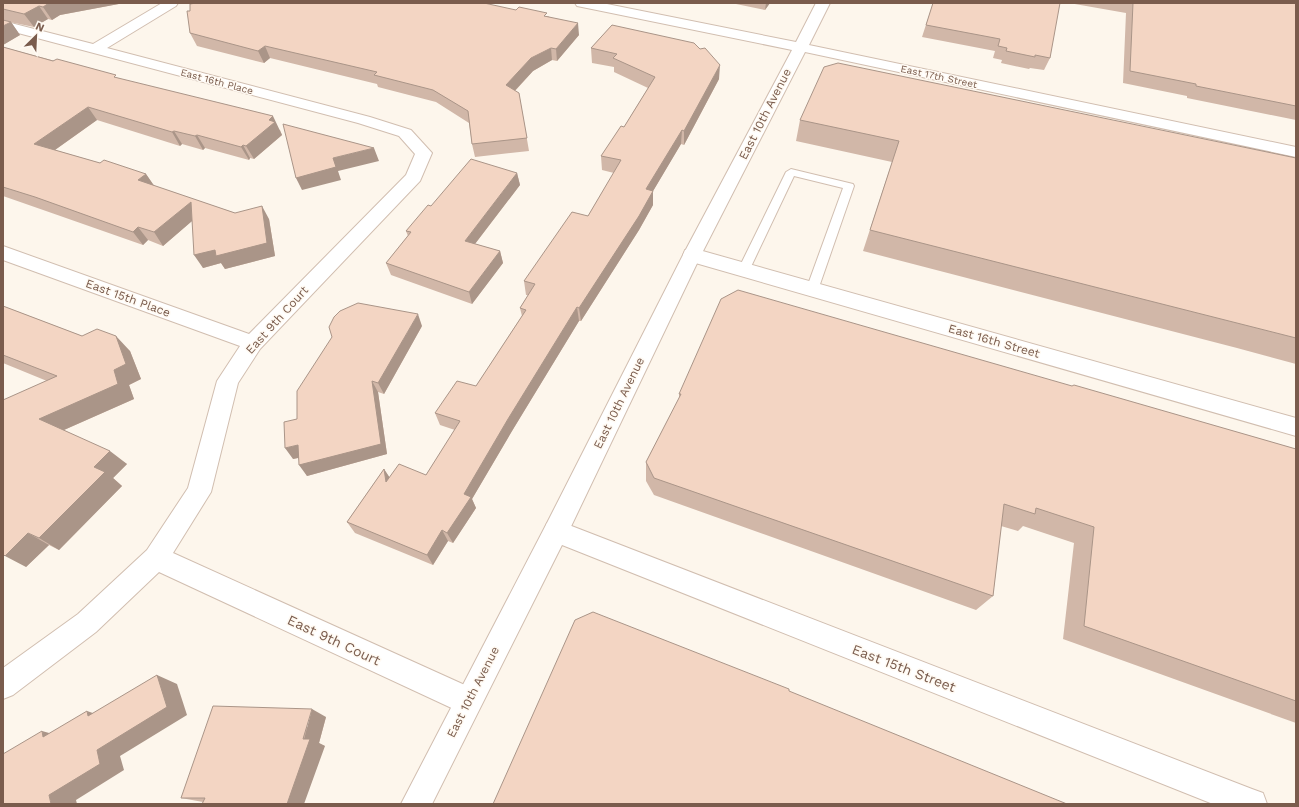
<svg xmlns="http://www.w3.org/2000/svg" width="1299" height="807" font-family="'Work Sans',sans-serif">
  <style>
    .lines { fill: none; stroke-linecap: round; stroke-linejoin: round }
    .service-casing { stroke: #d1beb0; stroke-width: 2 }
    .minor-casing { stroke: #d1beb0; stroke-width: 2 }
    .tertiary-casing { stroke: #d1beb0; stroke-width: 2 }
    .service { fill: #fff; fill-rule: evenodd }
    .minor { fill: #fff; fill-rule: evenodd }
    .tertiary { fill: #fff; fill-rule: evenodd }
    .wall { fill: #d1b7a8 }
    .shaded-wall { fill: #aa9588 }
    .building { fill: #f3d5c3; stroke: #aa9588 }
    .labels { text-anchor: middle; stroke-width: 3; stroke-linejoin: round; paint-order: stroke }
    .far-street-label { font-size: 10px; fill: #7a5c4d; stroke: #fffaf3 }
    .street-label { font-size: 12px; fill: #7a5c4d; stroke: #fffaf3 }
    .near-street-label { font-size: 14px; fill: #7a5c4d; stroke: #fffaf3 }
  </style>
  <rect width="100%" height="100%" fill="#fdf6ec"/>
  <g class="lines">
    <defs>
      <path id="service" d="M 791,169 L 853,184 L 854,186 L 818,290 L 816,293 L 812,294 L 808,293 L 806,290 L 843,188 L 794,176 L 748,273 L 740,273 L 738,270 L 786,172 Z"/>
      <path id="minor" d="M 162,3 L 178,3 L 176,6 L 107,48 L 370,117 L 411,130 L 432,153 L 420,181 L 260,349 L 238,383 L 211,492 L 173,553 L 478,691 L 482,701 L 478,711 L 468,715 L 458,711 L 159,572 L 96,632 L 13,695 L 3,699 L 3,668 L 78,614 L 147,550 L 188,488 L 217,381 L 240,346 L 3,260 L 3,246 L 249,334 L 406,175 L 415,154 L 399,136 L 358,123 L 3,29 L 3,21 L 93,44 Z
        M 692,248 L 1296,418 L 1296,436 L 685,260 L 683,255 L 685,250 Z
        M 556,520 L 1252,789 L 1263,793 L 1267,804 L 1213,804 L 547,539 L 544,531 L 547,523 Z"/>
      <path id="tertiary" d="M 575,3 L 602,3 L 796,42 L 816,3 L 830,3 L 809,45 L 1296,147 L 1296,157 L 805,52 L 701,255 L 565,539 L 432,804 L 401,804 L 547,523 L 683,255 L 792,50 L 582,7 L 577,6 Z"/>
    </defs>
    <use href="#service" class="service-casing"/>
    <use href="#minor" class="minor-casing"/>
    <use href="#tertiary" class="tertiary-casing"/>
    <use href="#service" class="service"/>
    <use href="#minor" class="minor"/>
    <use href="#tertiary" class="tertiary"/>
  </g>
  <path class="wall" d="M 3,3 L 124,3 L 60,15 L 52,20 L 48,19 L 34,27 L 5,21 L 11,22 L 20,35 L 3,45 Z
    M 737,3 L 770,3 L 765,10 L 736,4 Z
    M 933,3 L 1050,58 L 1044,70 L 1030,68 L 1029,69 L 1001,63 L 1002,60 L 993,58 L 995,51 L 922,37 Z
    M 1069,3 L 1296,3 L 1296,120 L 1187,98 L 1187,96 L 1123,83 L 1126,13 Z
    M 548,16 L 579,35 L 557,61 L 552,60 L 533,71 L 515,91 L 519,93 L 529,151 L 475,157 L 472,144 L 469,123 L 436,102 L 378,87 L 377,84 L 270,58 L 264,63 L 197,46 L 190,33 Z
    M 612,25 L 719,79 L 684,145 L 681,144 L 653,191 L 653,205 L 639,230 L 581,321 L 579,321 L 512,431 L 472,499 L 476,508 L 453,543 L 448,541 L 433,565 L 355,533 L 347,522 L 384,469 L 389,477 L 426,475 L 455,430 L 440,425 L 435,413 L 476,386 L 522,316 L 520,308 L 528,295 L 526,295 L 524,281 L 588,216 L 614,173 L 602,170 L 601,156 L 624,127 L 648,88 L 614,72 L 614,67 L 592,63 L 591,48 Z
    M 3,47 L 118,78 L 280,130 L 282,135 L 254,159 L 250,158 L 249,160 L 205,148 L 203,150 L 182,144 L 180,146 L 97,120 L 55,150 L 100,163 L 146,174 L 154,186 L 235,213 L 269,219 L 275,256 L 225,269 L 221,263 L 203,268 L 192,221 L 163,246 L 148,240 L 143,245 L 46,211 L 3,196 Z
    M 800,120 L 1296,158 L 1296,364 L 1237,348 L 863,251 L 892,162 L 796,141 Z
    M 517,173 L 520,185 L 475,244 L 500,251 L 503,263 L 472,304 L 391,275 L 386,263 L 408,236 L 406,231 L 431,206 Z
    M 3,306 L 82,336 L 130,351 L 141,379 L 129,385 L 134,399 L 64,430 L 127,464 L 113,478 L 122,486 L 59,550 L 49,545 L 26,567 L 47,381 L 3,363 Z
    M 422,326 L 384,394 L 378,392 L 387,454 L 307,476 L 298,458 L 293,459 L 297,419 Z
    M 1072,386 L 1296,449 L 1296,723 L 1063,639 L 1074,543 L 1023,526 L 1018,531 L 1001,526 L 993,596 L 976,610 L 654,495 L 646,481 L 646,462 L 679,399 L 679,394 Z
    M 326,717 L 319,743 L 325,746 L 203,802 L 181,798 Z"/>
  <path class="shaded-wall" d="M 49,3 L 124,3 L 60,15 L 52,20 L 43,7 Z
    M 766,3 L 770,3 L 765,10 Z
    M 39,6 L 48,19 L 34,27 L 24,14 Z
    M 11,22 L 20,35 L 3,45 L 3,26 Z
    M 578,23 L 579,35 L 557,61 L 556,49 Z
    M 265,46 L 270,58 L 264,63 L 258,51 Z
    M 551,48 L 552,60 L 533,71 L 508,98 L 506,85 L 531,58 Z
    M 720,65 L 719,79 L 684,145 L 684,131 Z
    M 88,107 L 97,120 L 45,157 L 34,144 Z
    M 273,116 L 282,135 L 254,159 L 246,146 L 269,120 Z
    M 682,130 L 681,144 L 646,203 L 646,189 Z
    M 174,131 L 182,144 L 180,146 L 172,132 Z
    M 197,135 L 205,148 L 203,150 L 195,136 Z
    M 243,145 L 250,158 L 249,160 L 241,147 Z
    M 374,148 L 379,161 L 338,171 L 341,180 L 302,190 L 296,178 L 333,158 Z
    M 517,173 L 520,185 L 468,253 L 465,241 Z
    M 146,174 L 155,187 L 138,180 Z
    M 653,191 L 653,205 L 639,230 L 581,321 L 579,308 Z
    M 191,202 L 199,215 L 163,246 L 154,232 Z
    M 262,206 L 269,219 L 275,256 L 225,269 L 221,263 L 203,268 L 194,255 Z
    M 138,227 L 148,240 L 143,245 L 133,232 Z
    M 500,251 L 503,263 L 472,304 L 469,292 Z
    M 577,307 L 579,321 L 512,431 L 472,499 L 476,508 L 453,543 L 447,533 L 464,494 L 508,419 Z
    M 418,314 L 422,326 L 384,394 L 378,383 Z
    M 116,336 L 130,351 L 141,379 L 129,385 L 134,399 L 57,433 L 39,419 L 114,370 Z
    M 372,381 L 378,392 L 387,454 L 307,476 L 299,465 Z
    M 298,445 L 307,456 L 293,459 L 285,448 Z
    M 110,451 L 127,464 L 113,478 L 122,486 L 59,550 L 39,538 L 94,467 Z
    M 384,469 L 392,481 L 386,482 Z
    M 442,530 L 448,541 L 433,565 L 427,555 Z
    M 28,533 L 49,545 L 26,567 L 5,556 Z
    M 157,675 L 177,684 L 187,715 L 120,756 L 124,770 L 76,800 L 77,804 L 51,804 L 49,795 L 97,750 Z
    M 312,709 L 326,717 L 319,743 L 325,746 L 304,804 L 287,804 Z
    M 87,711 L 110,719 L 88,716 Z
    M 42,731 L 67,738 L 43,737 Z"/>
  <path class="building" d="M 3,3 L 49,3 L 43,7 L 39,6 L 24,14 L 3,9 Z
    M 196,3 L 484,3 L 516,10 L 519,7 L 547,13 L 544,16 L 578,23 L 556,49 L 551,48 L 531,58 L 506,85 L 519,93 L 527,138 L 472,144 L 468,111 L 433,90 L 374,75 L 377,72 L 265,46 L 258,51 L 190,33 L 187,11 L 190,11 L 190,4 Z
    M 933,3 L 1060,3 L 1050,58 L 1035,55 L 1035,57 L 1006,51 L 1007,48 L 998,46 L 1000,39 L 926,25 Z
    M 1133,3 L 1296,3 L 1296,106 L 1196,86 L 1196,84 L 1130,71 Z
    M 3,20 L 11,22 L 3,26 Z
    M 612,25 L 694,43 L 700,49 L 705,48 L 720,65 L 684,131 L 682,130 L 646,189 L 653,191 L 639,216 L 579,308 L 577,307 L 508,419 L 464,494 L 471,497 L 447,533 L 442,530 L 427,555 L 347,522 L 384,469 L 386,482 L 399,464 L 426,475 L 460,421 L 435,413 L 457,381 L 476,386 L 526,310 L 520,308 L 535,284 L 524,281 L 572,212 L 588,216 L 621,160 L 601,156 L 621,126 L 624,127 L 655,77 L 613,58 L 617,54 L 591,48 Z
    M 3,47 L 53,61 L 57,59 L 116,75 L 114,77 L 273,116 L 269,120 L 275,122 L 246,146 L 243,145 L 241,147 L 197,135 L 195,136 L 174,131 L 172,132 L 88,107 L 34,144 L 100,163 L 104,160 L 146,174 L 138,180 L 235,213 L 262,206 L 267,243 L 216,256 L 215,250 L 194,255 L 191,202 L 154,232 L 138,227 L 133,232 L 35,197 L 3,187 Z
    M 838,63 L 1296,158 L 1296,338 L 870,230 L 899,141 L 800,120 L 824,67 Z
    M 283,124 L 374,148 L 333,158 L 336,167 L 296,178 Z
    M 471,159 L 517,173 L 465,241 L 500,251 L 469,292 L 386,263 L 411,232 L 406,231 L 428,205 L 431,206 Z
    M 738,290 L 1072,386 L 1074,385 L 1296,449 L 1296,701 L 1084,626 L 1094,527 L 1036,508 L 1035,514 L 1004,504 L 993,596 L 654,478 L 646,462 L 681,394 L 679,394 L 721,299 Z
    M 358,303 L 418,314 L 378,383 L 372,381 L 381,444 L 299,465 L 298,445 L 285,448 L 284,422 L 297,419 L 297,391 L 332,337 L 329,327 L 334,317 L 340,311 Z
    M 3,306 L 82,336 L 97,329 L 116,336 L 126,364 L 114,370 L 118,384 L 39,419 L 110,451 L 94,467 L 105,472 L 39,538 L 28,533 L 5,556 L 3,554 L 3,400 L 57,376 L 3,355 Z
    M 593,612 L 789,689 L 789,691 L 1067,804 L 493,804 L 575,620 Z
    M 157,675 L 167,707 L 97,750 L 100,764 L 49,795 L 51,804 L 3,804 L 3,754 L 42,731 L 43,737 L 87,711 L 88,716 Z
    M 213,706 L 312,709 L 303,739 L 310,739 L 287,804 L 202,804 L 205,798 L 181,798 Z"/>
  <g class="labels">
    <g class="far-street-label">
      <text transform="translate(939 76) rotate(12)" y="4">East 17th Street</text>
      <text transform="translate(217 81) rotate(15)" y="4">East 16th Place</text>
    </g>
    <g class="street-label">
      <text transform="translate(765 114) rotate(-63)" y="4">East 10th Avenue</text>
      <text transform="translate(128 298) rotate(20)" y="4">East 15th Place</text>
      <text transform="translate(277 320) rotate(-48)" y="4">East 9th Court</text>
      <text transform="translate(994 341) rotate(16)" y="4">East 16th Street</text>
      <text transform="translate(619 403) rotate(-64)" y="4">East 10th Avenue</text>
      <text transform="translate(473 692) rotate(-63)" y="4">East 10th Avenue</text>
    </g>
    <g class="near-street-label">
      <text transform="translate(334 640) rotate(25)" y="5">East 9th Court</text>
      <text transform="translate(904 668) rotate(21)" y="5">East 15th Street</text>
    </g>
  </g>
  <rect width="1299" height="807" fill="none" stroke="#7a5c4d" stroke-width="8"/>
  <g transform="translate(36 36) rotate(24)" stroke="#fffaf3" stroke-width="3" paint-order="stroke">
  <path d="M0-3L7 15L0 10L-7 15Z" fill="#7a5c4d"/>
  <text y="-6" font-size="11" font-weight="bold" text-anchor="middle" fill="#7a5c4d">N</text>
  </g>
</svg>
